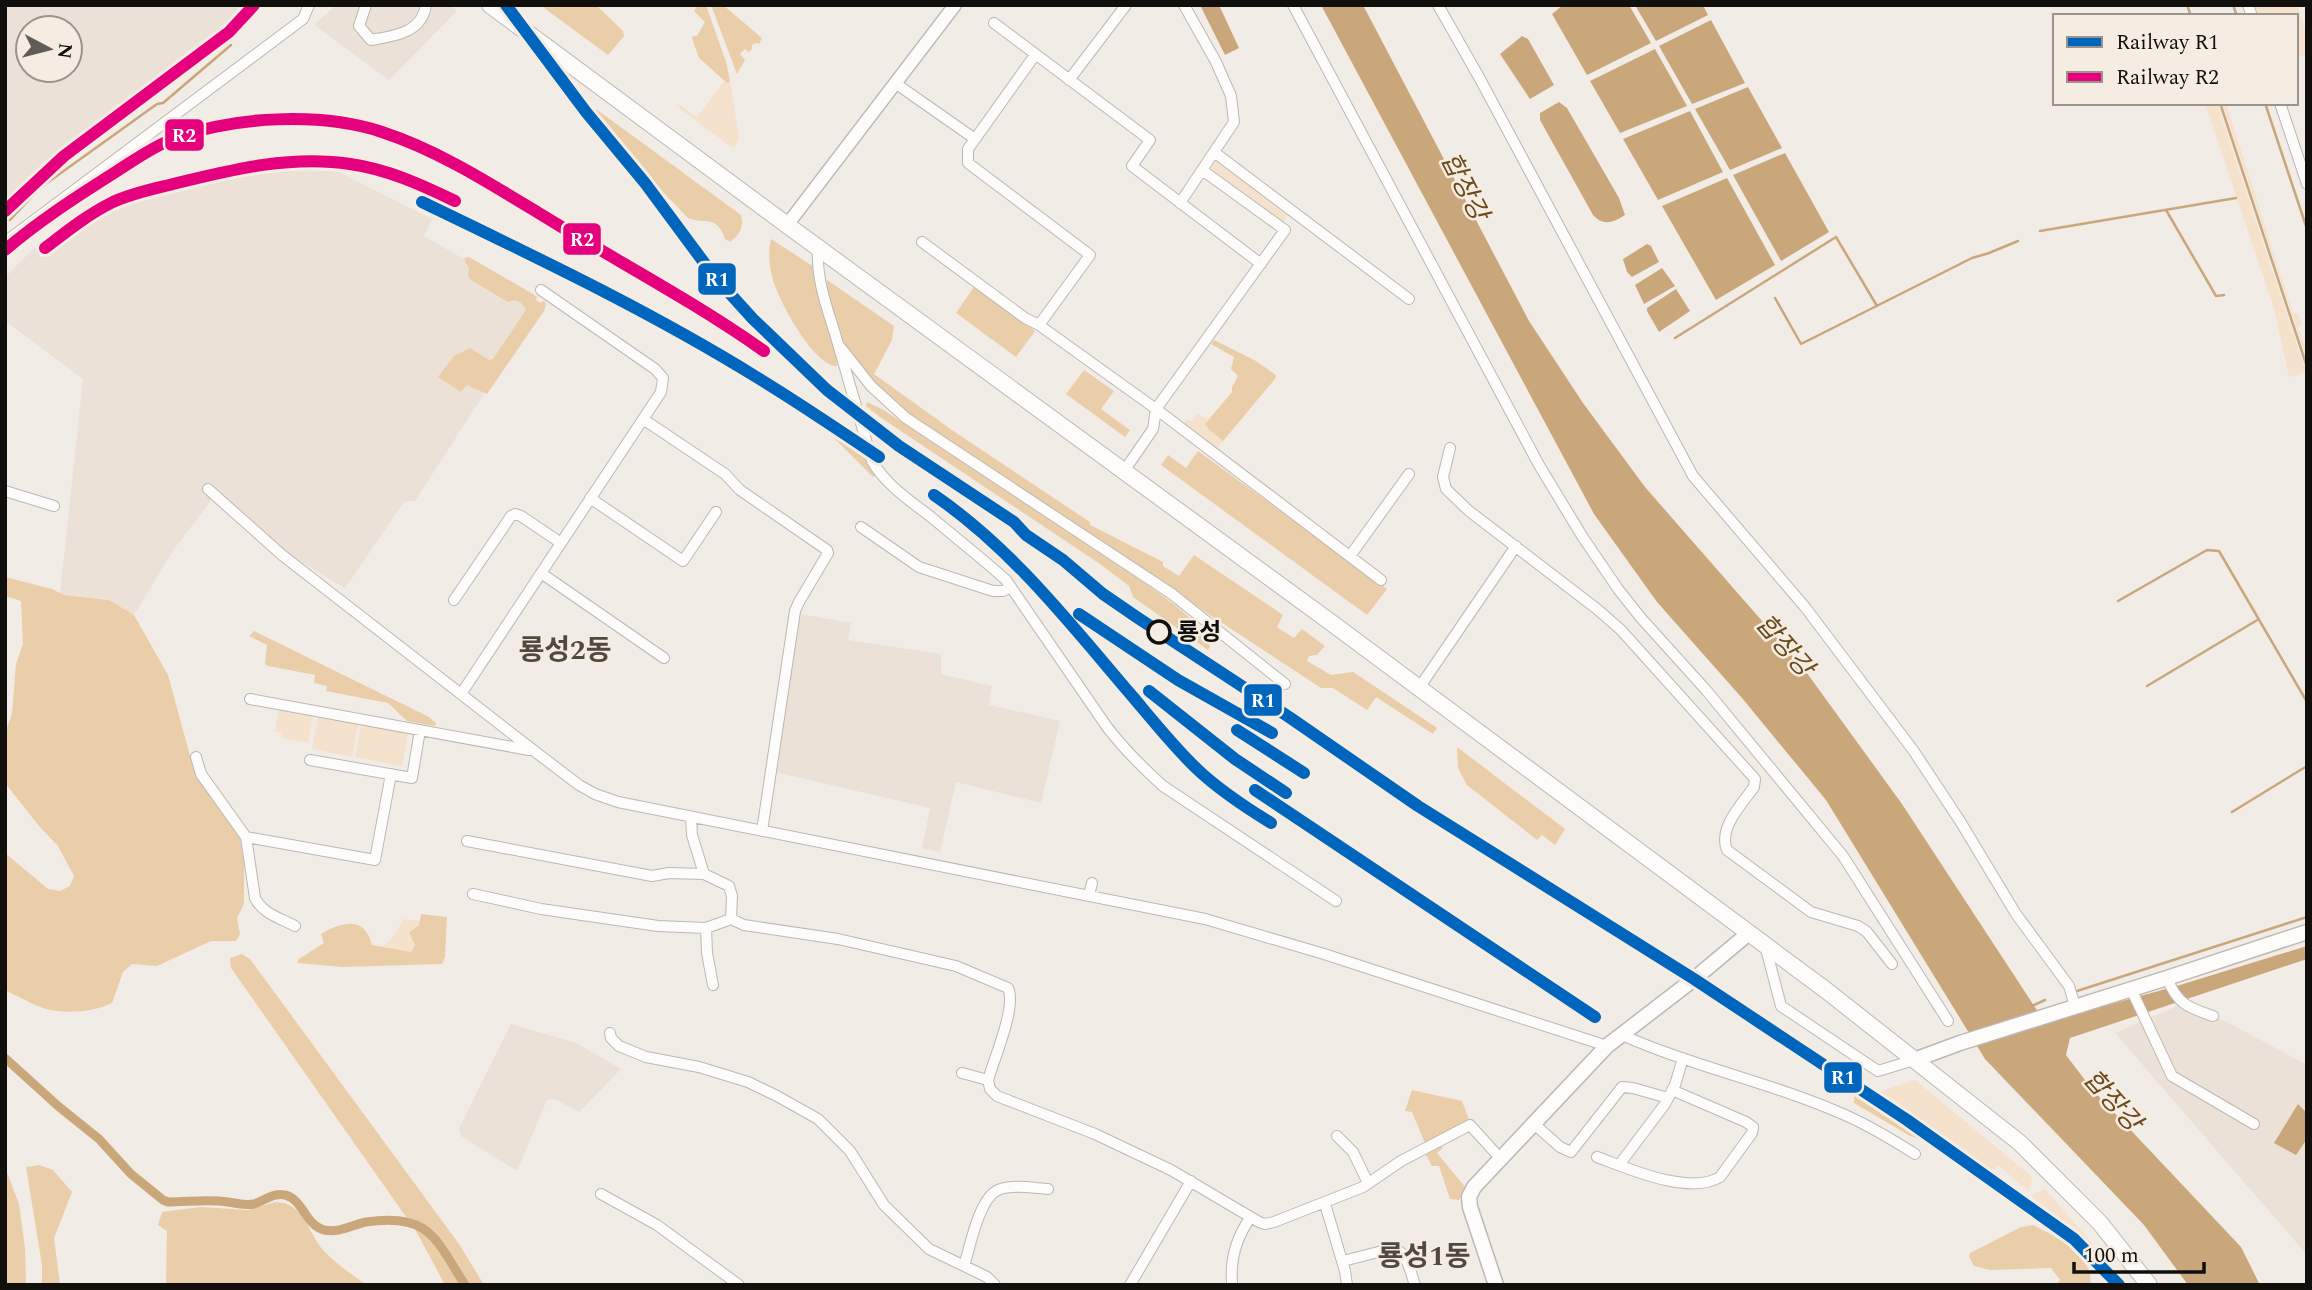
<svg xmlns="http://www.w3.org/2000/svg" width="2312" height="1290" font-family="Spectral,'Noto Sans KR',serif">
  <style>
    .built { fill: #ebe1d6; fill-rule: evenodd }
    .green { fill: #f5e2cc }
    .forest { fill: #eacda9 }
    .water { fill: #caa77b }
    .lines { fill: none; stroke-linecap: round; stroke-linejoin: round }
    .stream { stroke: #caa77b; stroke-width: 2.5 }
    .canal { stroke: #caa77b; stroke-width: 9 }
    .minor-casing { stroke: #bcb8b4; stroke-width: 12 }
    .tertiary-casing { stroke: #bcb8b4; stroke-width: 15 }
    .secondary-casing { stroke: #bcb8b4; stroke-width: 17 }
    .primary-casing { stroke: #bcb8b4; stroke-width: 18 }
    .minor { stroke: #fdfcfb; stroke-width: 10 }
    .tertiary { stroke: #fdfcfb; stroke-width: 12 }
    .secondary { stroke: #fdfcfb; stroke-width: 14 }
    .primary { stroke: #fdfcfb; stroke-width: 16 }
    .rail-1-casing { stroke: #f6ede2; stroke-width: 18 }
    .rail-2-casing { stroke: #f6ede2; stroke-width: 18 }
    .rail-1 { stroke: #0065bd; stroke-width: 12 }
    .rail-2 { stroke: #e5007d; stroke-width: 12 }
    .stop-dot { fill: #f6ede2; stroke: #110f0b; stroke-width: 3.5 }
    .labels { text-anchor: middle; stroke-width: 5; stroke-linejoin: round; paint-order: stroke }
    .stop-label { font-size: 24px; font-weight: bold; fill: #110f0b; stroke: #f6ede2; text-anchor: start }
    .water-label { font-size: 26px; font-style: italic; fill: #6c4a1d; stroke: #f6ede2 }
    .quarter-label { font-size: 28px; font-weight: bold; fill: #504940; stroke: #f6ede2 }
    .line-badge { stroke: #f6ede2; stroke-width: 2.5 }
    .badge-label { font-size: 19px; text-anchor: middle; font-weight: bold; fill: #fff }
  </style>
  <rect width="100%" height="100%" fill="#f2ece7"/>
  <path class="built" d="M 5,5 L 245,5 L 214,39 L 5,202 ZM 70,28 L 70,70 L 28,70 L 28,28 Z
    M 336,5 L 449,5 L 457,11 L 389,80 L 314,25 Z
    M 290,165 L 321,166 L 339,172 L 432,219 L 424,236 L 542,304 L 415,501 L 404,502 L 345,588 L 288,554 L 217,493 L 174,549 L 134,615 L 109,600 L 60,594 L 83,379 L 5,321 L 5,277 L 33,249 L 75,217 L 104,200 L 140,188 L 238,166 L 240,173 Z
    M 800,614 L 851,623 L 848,640 L 941,654 L 941,674 L 992,686 L 989,705 L 1060,721 L 1041,803 L 956,782 L 940,852 L 922,848 L 930,808 L 775,772 Z
    M 2179,1005 L 2223,1020 L 2307,1065 L 2307,1255 L 2115,1033 Z
    M 511,1024 L 576,1043 L 621,1069 L 579,1112 L 555,1099 L 547,1100 L 517,1171 L 461,1136 L 459,1129 Z"/>
  <path class="green" d="M 2255,5 L 2297,5 L 2307,36 L 2307,55 L 2296,58 L 2296,16 L 2259,16 Z
    M 724,81 L 727,83 L 730,81 L 739,138 L 734,149 L 675,105 L 677,103 L 697,117 Z
    M 2205,103 L 2217,103 L 2306,372 L 2289,377 L 2274,309 Z
    M 2222,103 L 2226,103 L 2293,313 L 2298,314 L 2302,324 L 2298,327 L 2305,348 L 2307,348 L 2307,360 Z
    M 1217,160 L 1289,213 L 1283,222 L 1211,169 Z
    M 1198,414 L 1209,419 L 1205,424 L 1208,430 L 1223,441 L 1215,450 L 1182,426 L 1187,419 L 1192,421 Z
    M 279,710 L 313,716 L 308,743 L 281,738 L 281,733 L 275,731 Z
    M 318,717 L 358,724 L 352,757 L 312,749 Z
    M 361,725 L 408,733 L 402,766 L 355,757 Z
    M 403,919 L 420,921 L 415,945 L 411,952 L 379,947 C 393,943 397,931 403,919 Z
    M 1915,1080 L 2030,1175 L 2032,1179 L 2029,1192 L 1999,1166 C 1992,1171 1990,1171 1982,1167 L 1875,1093 Z
    M 2045,1189 L 2104,1257 L 2031,1195 Z"/>
  <path class="forest" d="M 540,5 L 596,5 L 623,31 L 624,36 L 608,55 Z
    M 698,5 L 706,5 L 726,62 L 730,81 L 727,83 L 699,58 L 692,38 L 693,36 L 697,36 L 705,22 L 694,11 Z
    M 711,5 L 723,5 L 762,38 L 759,44 L 756,43 L 752,45 L 752,49 L 749,52 L 745,49 L 740,54 L 745,60 L 737,74 Z
    M 596,109 L 741,215 C 744,228 740,234 730,242 L 725,239 C 717,214 706,225 688,218 L 643,171 L 596,115 Z
    M 771,239 L 814,267 L 836,352 L 837,366 C 814,367 776,297 772,276 C 769,264 768,251 771,239 Z
    M 469,257 L 533,294 L 537,297 L 536,300 L 541,303 L 544,300 L 546,304 L 544,311 L 487,394 L 467,385 L 461,392 L 438,377 L 454,356 L 470,348 L 489,360 L 493,359 L 526,310 C 522,302 517,298 508,302 L 471,280 L 468,276 L 469,269 L 464,258 Z
    M 827,280 L 894,326 L 892,340 L 874,374 L 952,430 L 1090,522 L 1090,525 L 1163,562 L 1163,566 L 1179,576 L 1194,555 L 1283,615 L 1277,627 L 1294,638 L 1302,629 L 1325,646 L 1317,655 L 1309,656 L 1307,661 L 1331,675 L 1353,672 L 1437,728 L 1433,734 L 1376,697 L 1367,710 L 1333,688 L 1321,688 L 908,416 C 897,406 885,397 875,387 C 853,366 823,311 827,280 Z
    M 974,287 L 1035,331 L 1016,357 L 956,313 Z
    M 1214,340 L 1256,361 L 1276,375 L 1275,379 L 1223,441 L 1209,430 L 1205,424 L 1232,392 L 1232,387 L 1238,376 L 1231,369 L 1234,357 L 1211,344 Z
    M 1084,370 L 1114,391 L 1101,409 L 1130,430 L 1125,437 L 1066,394 Z
    M 867,402 L 882,409 L 1146,584 C 1168,600 1200,620 1210,647 L 1208,650 L 1133,597 L 1129,586 L 1100,564 L 880,417 L 866,406 Z
    M 824,424 L 867,453 L 876,475 L 873,477 L 822,426 Z
    M 1198,451 L 1387,589 L 1367,615 L 1161,465 L 1168,455 L 1186,468 Z
    M 5,577 L 52,589 L 64,595 L 109,600 L 134,615 L 168,675 L 195,774 L 230,819 L 240,839 L 244,863 L 244,904 L 237,918 L 240,934 L 236,941 L 211,941 L 157,966 L 132,964 L 123,972 L 112,1003 C 94,1012 67,1014 46,1009 C 33,1005 18,996 5,990 L 5,853 L 48,889 L 60,891 L 70,886 L 74,876 L 58,846 L 39,826 L 5,783 L 5,734 L 12,713 L 16,664 L 23,644 L 21,601 L 5,596 Z
    M 254,631 L 429,717 L 436,723 L 435,726 L 407,721 L 388,703 L 326,691 L 327,686 L 314,683 L 315,675 L 268,666 L 265,664 L 267,645 L 249,636 Z
    M 1457,747 L 1565,829 L 1555,845 L 1542,835 L 1537,840 L 1467,785 L 1458,768 Z
    M 421,914 L 447,917 L 445,957 L 442,964 L 343,967 L 297,963 L 299,959 L 324,943 L 321,934 C 341,922 365,915 372,945 L 411,952 L 415,945 L 409,933 L 419,925 Z
    M 242,954 L 250,959 L 459,1244 L 484,1285 L 445,1285 L 416,1231 L 231,968 L 230,958 Z
    M 1412,1090 L 1462,1101 L 1470,1122 L 1425,1143 L 1412,1112 L 1405,1111 Z
    M 1859,1094 L 1921,1134 L 1919,1139 L 1910,1136 L 1854,1103 L 1854,1097 Z
    M 1439,1144 L 1443,1148 L 1437,1153 L 1466,1188 L 1459,1200 L 1450,1199 L 1439,1166 L 1432,1166 L 1424,1151 Z
    M 39,1165 L 53,1170 L 72,1192 L 54,1238 L 60,1285 L 42,1285 L 42,1265 L 26,1167 Z
    M 5,1167 L 19,1204 L 25,1248 L 26,1285 L 5,1285 Z
    M 275,1202 C 305,1203 306,1230 323,1250 C 335,1263 352,1275 367,1285 L 166,1285 L 167,1231 L 158,1225 L 162,1212 L 201,1207 L 248,1210 Z
    M 2033,1225 C 2054,1236 2095,1255 2090,1285 L 2056,1285 L 2060,1280 L 2051,1268 L 1990,1270 L 1974,1266 L 1969,1256 L 1970,1253 L 2021,1227 Z"/>
  <path class="water" d="M 1200,5 L 1219,5 L 1239,48 L 1225,55 Z
    M 1321,5 L 1363,5 L 1529,321 L 1583,403 L 1645,487 L 1804,669 L 1902,804 L 2044,1021 L 2054,1020 L 2180,985 L 2307,946 L 2307,959 L 2070,1038 L 2066,1055 L 2091,1088 L 2241,1247 L 2260,1285 L 2188,1285 L 2144,1225 L 1985,1059 L 1826,800 L 1742,698 L 1657,602 L 1594,514 Z
    M 1563,5 L 1629,5 L 1651,43 L 1587,75 L 1552,14 Z
    M 1635,5 L 1703,5 L 1708,15 L 1656,41 Z
    M 1711,20 L 1745,83 L 1692,104 L 1659,46 Z
    M 1522,36 L 1528,39 L 1554,85 L 1530,99 L 1500,54 Z
    M 1655,49 L 1687,106 L 1620,133 L 1590,81 Z
    M 1748,87 L 1782,148 L 1730,170 L 1695,109 Z
    M 1559,102 L 1567,108 L 1619,198 L 1625,215 C 1613,223 1603,226 1593,215 L 1540,120 L 1540,113 Z
    M 1690,111 L 1723,172 L 1658,200 L 1623,139 Z
    M 1785,153 L 1829,232 L 1781,261 L 1733,175 Z
    M 1727,178 L 1775,265 L 1716,300 L 1662,206 Z
    M 1647,244 L 1651,246 L 1659,262 L 1632,277 L 1627,272 L 1623,259 Z
    M 1662,268 L 1675,286 L 1644,304 L 1635,285 Z
    M 1676,289 L 1690,311 L 1659,332 L 1647,311 L 1647,308 Z
    M 2298,1104 L 2307,1113 L 2307,1139 L 2296,1155 L 2274,1143 Z"/>
  <g class="lines">
    <path class="stream" d="M 2187,5 L 2191,16
      M 2233,5 L 2237,16
      M 2220,103 L 2307,367
      M 2265,103 L 2307,229
      M 2166,210 L 2216,296 L 2224,295
      M 10,220 L 40,188 L 157,104 L 163,103 L 231,45
      M 2040,231 L 2236,198
      M 1775,298 L 1801,344 L 1972,258 L 1989,253 L 2018,241
      M 1675,338 L 1836,237 L 1877,306
      M 2118,601 L 2207,550 L 2219,551 L 2307,702
      M 2147,686 L 2259,619
      M 2232,812 L 2307,766
      M 2077,991 L 2307,917
      M 2032,1006 L 2045,1000"/>
    <path class="canal" d="M 5,1058 L 58,1106 L 99,1139 L 131,1174 L 163,1200 L 168,1202 C 188,1202 208,1199 228,1202 C 237,1203 245,1206 254,1204 C 264,1201 274,1192 285,1195 C 303,1199 305,1225 324,1230 C 340,1233 352,1225 366,1222 C 430,1213 435,1238 465,1285"/>
    <defs>
      <path id="minor" d="M 366,5 L 359,26 L 371,40 C 394,36 422,33 426,5
        M 1293,5 L 1539,465 L 1582,536 L 1618,589 L 1641,618 L 1706,690 L 1843,856 L 1948,1021
        M 1438,5 L 1480,79 L 1693,476 L 1805,607 L 1913,750 L 1960,821 L 2016,914 L 2069,986 L 2075,1006
        M 2248,5 L 2252,16
        M 994,23 L 1150,140 L 1132,166 L 1261,264
        M 1035,55 L 968,149 L 968,163 L 1090,255 L 1039,325 L 1156,409 L 1381,580
        M 1069,80 L 1126,5
        M 895,83 L 975,139
        M 2280,103 L 2307,184
        M 1214,152 L 1409,299
        M 1180,203 L 1234,122 L 1231,96 L 1216,62 L 1184,5
        M 5,242 L 303,19 L 309,5
        M 922,242 L 1025,318 L 1039,325
        M 818,248 C 816,283 829,312 838,344 C 849,383 861,422 872,461 C 886,485 909,500 931,517 C 956,538 982,558 1006,580 L 1107,727 C 1124,749 1143,768 1163,786 L 1336,901
        M 841,348 L 871,386 L 906,418 L 1172,594 L 1285,684
        M 643,419 L 725,474 L 740,490 L 827,550 L 828,553 L 799,602 L 795,611 L 762,831
        M 1450,448 L 1443,477 L 1446,489 L 1469,511 L 1597,609 L 1621,630 L 1755,779 L 1754,787 C 1742,804 1718,828 1727,850 L 1811,912 L 1858,926 L 1867,932 L 1892,964
        M 1124,471 L 1153,429 L 1156,409 L 1285,230 L 1202,170
        M 208,489 L 282,555 L 533,750 L 579,785 L 595,794 L 618,802 L 1205,919 L 1324,954 L 1607,1046
        M 5,491 L 54,506
        M 590,498 L 683,561 L 716,512
        M 861,527 L 919,567 L 993,591 L 1003,591 L 1011,587
        M 1350,556 L 1409,474
        M 541,573 L 664,658
        M 454,600 L 511,516 L 515,514 L 521,516 L 561,543
        M 1419,688 L 1516,546
        M 461,694 L 661,392 L 663,378 L 655,369 L 541,290
        M 250,699 L 529,750
        M 196,757 L 201,774 L 246,837 L 375,860 L 391,774
        M 310,760 L 412,778 L 420,730
        M 691,817 L 692,835 L 704,874 L 729,886 L 732,896 L 731,919 L 744,925 L 838,939 L 956,966 L 1008,988 C 1017,1006 994,1059 988,1080 L 990,1089 L 997,1096 L 1095,1134 L 1171,1170 L 1259,1222 L 1265,1224 L 1274,1222 L 1363,1187 L 1401,1161 L 1470,1125 L 1500,1158
        M 246,837 L 255,898 C 263,914 280,918 295,926
        M 467,841 L 652,876 L 669,873 L 704,874
        M 473,894 L 541,909 L 658,926 L 706,928 L 731,919
        M 1089,895 L 1092,883
        M 706,928 L 707,953 L 713,985
        M 1765,945 L 1781,1006 L 1878,1071 L 1914,1060
        M 2167,978 C 2177,1004 2189,1008 2213,1016
        M 2131,989 L 2172,1076 L 2254,1124
        M 610,1033 L 611,1038 L 619,1046 L 646,1057 L 699,1067 L 748,1082 L 777,1096 L 818,1119 L 850,1151 L 884,1205 L 929,1249 L 987,1277 L 995,1285
        M 1622,1035 C 1694,1067 1773,1083 1845,1115 C 1870,1126 1893,1140 1915,1154
        M 962,1073 L 988,1080
        M 1533,1123 L 1560,1147 L 1571,1152 L 1622,1087 L 1633,1088 L 1668,1098
        M 1337,1136 L 1353,1152 L 1368,1183
        M 1597,1157 C 1627,1168 1689,1196 1720,1177 L 1752,1133 L 1753,1127 L 1746,1122 L 1672,1090
        M 1619,1165 L 1665,1104 L 1675,1085 L 1683,1058
        M 601,1194 L 657,1225 L 739,1285
        M 1325,1204 L 1345,1271 L 1347,1285
        M 1343,1261 L 1394,1248 C 1408,1254 1410,1271 1415,1285
        M 964,1266 C 970,1247 979,1198 998,1190 C 1012,1184 1033,1188 1048,1189
        M 1232,1282 C 1230,1257 1237,1237 1250,1218
        M 1130,1285 L 1191,1181"/>
      <path id="tertiary" d="M 787,225 L 955,5"/>
      <path id="secondary" d="M 1914,1060 L 1960,1043 L 2167,978 L 2307,932
        M 1496,1285 L 1470,1207 L 1469,1197 L 1474,1187 L 1607,1046 L 1694,979 L 1749,933"/>
      <path id="primary" d="M 490,5 L 787,225 L 1329,621 L 1827,991 L 2020,1143 L 2100,1223 L 2149,1285"/>
    </defs>
    <use href="#minor" class="minor-casing"/>
    <use href="#tertiary" class="tertiary-casing"/>
    <use href="#secondary" class="secondary-casing"/>
    <use href="#primary" class="primary-casing"/>
    <use href="#minor" class="minor"/>
    <use href="#tertiary" class="tertiary"/>
    <use href="#secondary" class="secondary"/>
    <use href="#primary" class="primary"/>
    <defs>
      <path id="rail-1" d="M 506,5 L 586,112 L 645,183 L 714,276 L 753,319 L 827,390 L 899,446 L 1014,522 L 1026,535 L 1063,560 L 1103,594 L 1138,618 L 1289,717 L 1418,806 L 1694,979 L 1907,1120 L 2074,1239 L 2119,1285
        M 422,202 C 536,257 650,311 758,378 C 799,403 839,430 879,457
        M 934,495 C 1013,549 1072,626 1133,697 C 1154,722 1174,747 1197,769 C 1219,790 1245,807 1271,823
        M 1079,614 L 1178,680 L 1272,733
        M 1149,691 L 1235,759 L 1286,793
        M 1237,730 L 1304,773
        M 1255,790 L 1595,1017"/>
      <path id="rail-2" d="M 5,211 L 64,156 L 229,32 L 254,5
        M 45,248 C 66,232 87,215 111,203 C 131,193 154,189 177,183 C 234,169 292,155 350,164 C 387,169 422,185 455,201
        M 5,250 C 39,221 76,197 114,173 C 133,161 152,147 173,139 C 232,116 322,112 382,132 C 446,153 503,192 560,226 C 628,267 699,305 764,351"/>
    </defs>
    <use href="#rail-1" class="rail-1-casing"/>
    <use href="#rail-2" class="rail-2-casing"/>
    <use href="#rail-1" class="rail-1"/>
    <use href="#rail-2" class="rail-2"/>
  </g>
  <circle class="stop-dot" cx="1159" cy="632" r="11"/>
  <g class="labels">
    <g class="stop-label">
      <text x="1177" y="640">룡성</text>
    </g>
    <g class="water-label">
      <text transform="translate(1465 186) rotate(63)" y="9">합장강</text>
      <text transform="translate(1785 645) rotate(49)" y="9">합장강</text>
      <text transform="translate(2113 1100) rotate(48)" y="9">합장강</text>
    </g>
    <g class="quarter-label">
      <text x="565" y="659">룡성2동</text>
      <text x="1424" y="1265">룡성1동</text>
    </g>
  </g>
  <g class="line-badge">
    <rect x="164" y="118" width="41" height="34" rx="7" fill="#e5007d"/>
    <rect x="562" y="222" width="40" height="34" rx="7" fill="#e5007d"/>
    <rect x="697" y="262" width="40" height="34" rx="7" fill="#0065bd"/>
    <rect x="1243" y="683" width="40" height="34" rx="7" fill="#0065bd"/>
    <rect x="1823" y="1061" width="40" height="33" rx="7" fill="#0065bd"/>
  </g>
  <g class="badge-label">
    <text x="184" y="142">R2</text>
    <text x="582" y="246">R2</text>
    <text x="717" y="286">R1</text>
    <text x="1263" y="707">R1</text>
    <text x="1843" y="1084">R1</text>
  </g>
  <rect width="2312" height="1290" fill="none" stroke="#110f0b" stroke-width="14"/>
  <rect x="2053" y="14" width="245" height="91" fill="#f6ede2" stroke="#9a948c" stroke-width="2"/>
  <rect x="2067" y="37" width="35" height="10" fill="#0065bd" stroke="#9a948c" stroke-width="2"/>
  <text x="2116" y="49" font-size="21" fill="#110f0b">Railway R1</text>
  <rect x="2067" y="72" width="35" height="10" fill="#e5007d" stroke="#9a948c" stroke-width="2"/>
  <text x="2116" y="84" font-size="21" fill="#110f0b">Railway R2</text>
  <g transform="translate(49 49) rotate(97)"><circle r="33" fill="#f6ede2" stroke="#9a948c" stroke-width="2"/>
  <path d="M0-5L12 26L0 18L-12 26Z" fill="#605c58"/>
  <text y="-10" font-size="19" font-weight="bold" text-anchor="middle" fill="#110f0b">N</text>
  </g>
  <path d="M2074 1262v10h130v-10" fill="none" stroke="#110f0b" stroke-width="3.5"/>
  <text x="2084" y="1262" font-size="21" fill="#110f0b" stroke="#f6ede2" stroke-width="5" paint-order="stroke">100 m</text>
</svg>
